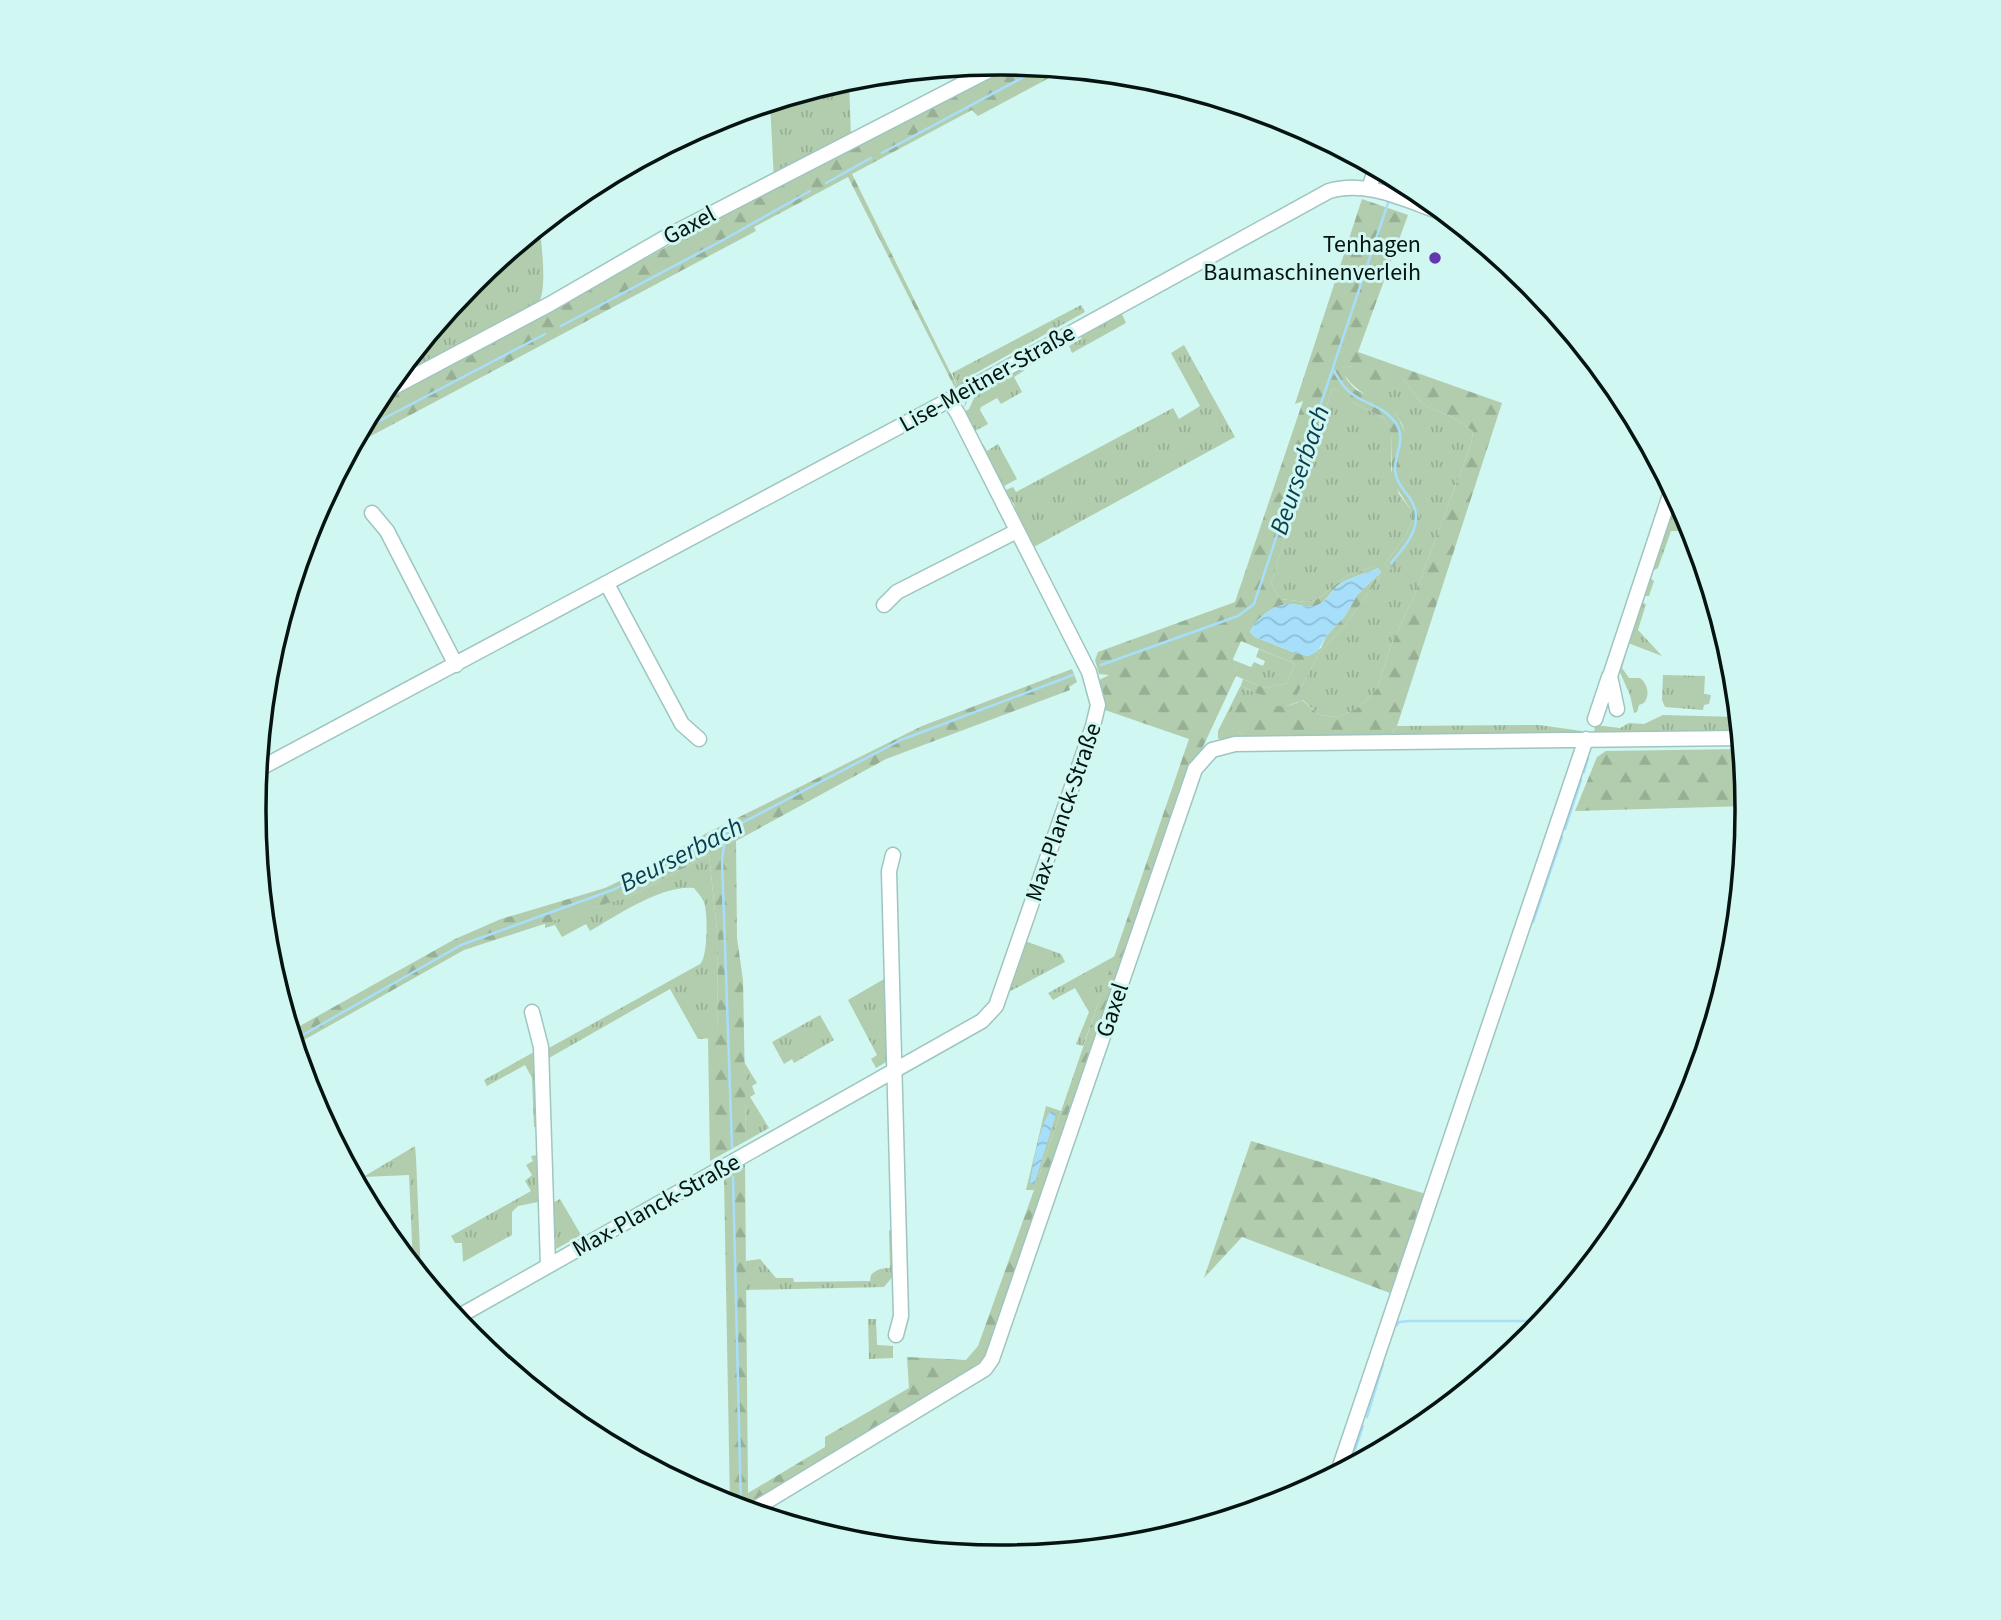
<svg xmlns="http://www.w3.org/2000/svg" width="2001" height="1620" font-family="'Source Sans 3',sans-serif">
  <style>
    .grass { fill: url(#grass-tufts) }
    .forest { fill: url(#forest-firs) }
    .water { fill: url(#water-waves) }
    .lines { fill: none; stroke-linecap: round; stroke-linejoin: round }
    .stream { stroke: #a7dffb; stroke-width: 2.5 }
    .minor-casing { stroke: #9fc5c0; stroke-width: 17 }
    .minor { stroke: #fff; stroke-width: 14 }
    .poi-dot { fill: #6337af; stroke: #d0f7f1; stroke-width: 2.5 }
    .labels { text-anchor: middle; stroke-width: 6; stroke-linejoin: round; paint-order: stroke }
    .street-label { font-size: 24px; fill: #051311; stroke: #d0f7f1 }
    .poi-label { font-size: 24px; fill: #051311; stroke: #d0f7f1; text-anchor: end }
    .water-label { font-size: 26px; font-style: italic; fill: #0a3b4e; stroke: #d0f7f1 }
    .rim { fill: none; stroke: #051311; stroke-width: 3.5 }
  </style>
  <defs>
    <pattern id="grass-tufts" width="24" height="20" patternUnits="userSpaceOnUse" patternTransform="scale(1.75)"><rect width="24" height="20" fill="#b1cdae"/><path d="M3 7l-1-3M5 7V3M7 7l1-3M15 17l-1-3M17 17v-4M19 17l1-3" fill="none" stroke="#97af95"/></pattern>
    <pattern id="forest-firs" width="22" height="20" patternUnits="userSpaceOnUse" patternTransform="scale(1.75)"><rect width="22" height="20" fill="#b1cdae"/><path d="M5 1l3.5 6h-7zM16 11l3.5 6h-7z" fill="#97af95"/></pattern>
    <pattern id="water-waves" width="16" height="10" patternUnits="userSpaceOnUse" patternTransform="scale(1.75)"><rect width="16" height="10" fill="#a7dffb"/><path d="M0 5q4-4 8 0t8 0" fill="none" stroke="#8ebed6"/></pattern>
  </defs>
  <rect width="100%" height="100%" fill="#d0f7f1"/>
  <path class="grass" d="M 849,79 L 851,139 L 774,180 L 770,103 Z
    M 540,226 C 541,246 548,288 538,304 L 389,383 L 473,282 Z
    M 1081,305 L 1085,312 L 974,374 L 958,388 L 952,373 Z
    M 1121,312 L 1126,323 L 1072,353 L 1069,346 L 1081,339 L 1082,332 Z
    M 1184,345 L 1235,437 L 1032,548 L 1012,509 L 1015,506 L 1011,499 L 1008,501 L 981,448 L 983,444 L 987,451 L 998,444 L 1017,479 L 1004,486 L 1006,490 L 1013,487 L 1016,492 L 1173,408 L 1179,419 L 1200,406 L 1171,353 Z
    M 1353,366 L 1403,379 L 1423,405 L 1452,417 L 1473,431 L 1471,444 L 1414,596 L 1390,648 L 1377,689 L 1358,708 L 1338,717 L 1319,715 L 1303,700 L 1281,708 L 1271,705 L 1238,731 L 1249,740 L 1224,743 L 1218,738 L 1218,731 L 1241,685 L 1248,690 L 1297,695 L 1319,653 L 1346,624 L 1378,580 L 1381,572 L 1376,566 L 1348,575 L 1316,600 L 1307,602 L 1280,599 L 1271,583 L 1332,389 L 1343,393 L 1354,403 L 1384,418 L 1391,431 L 1391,470 L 1399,494 L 1411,510 L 1412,521 L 1406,535 L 1385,564 L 1390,570 L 1419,510 C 1413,498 1400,483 1400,470 C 1401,452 1410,439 1401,422 C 1385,394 1357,402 1341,368 Z
    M 1023,367 L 1025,370 L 1014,377 L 1022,392 L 1001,404 L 997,398 L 981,407 L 980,410 L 988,424 L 973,432 L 964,412 L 969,409 L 975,396 L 990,388 L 989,385 L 970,396 L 964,408 L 966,399 L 972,393 Z
    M 1675,496 L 1687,518 L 1687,531 L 1671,531 L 1658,568 L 1654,570 L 1652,568 Z
    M 1649,577 L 1654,581 L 1649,596 L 1645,596 L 1643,603 L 1646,604 L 1638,630 L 1662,656 L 1628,643 Z
    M 1259,649 L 1295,664 L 1287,683 L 1265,688 L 1236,676 L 1238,672 L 1233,660 L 1251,667 L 1254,662 L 1263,666 L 1265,661 L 1256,657 Z
    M 1623,653 L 1626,654 L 1622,668 L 1629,678 L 1640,678 C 1648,684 1650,696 1644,703 L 1639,705 L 1637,712 L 1634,713 L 1630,695 L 1618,668 Z
    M 1663,675 L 1705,676 L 1704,694 L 1711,695 L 1709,704 L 1704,705 L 1703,710 L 1665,707 L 1662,700 Z
    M 1663,715 L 1738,717 L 1740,736 L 1594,733 L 1595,725 L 1620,728 L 1629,723 L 1644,724 Z
    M 1539,725 L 1582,731 L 1580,736 L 1389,739 L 1397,726 Z
    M 709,855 L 718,940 L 717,1038 L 698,1039 L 670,989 L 549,1058 L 549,1048 L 700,964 C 708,957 708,913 704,902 C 702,897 697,892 694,888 C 661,885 618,915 590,931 L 586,924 L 562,937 L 555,925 L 545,928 L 545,923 L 630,896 Z
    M 1025,941 L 1061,954 L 1065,962 L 1007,993 Z
    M 1115,956 L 1083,1046 L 1076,1044 L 1089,1012 L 1075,988 L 1053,1000 L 1048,993 Z
    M 884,979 L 886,983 L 888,1061 L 876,1068 L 871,1059 L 877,1055 L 848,1000 Z
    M 820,1015 L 834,1040 L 794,1063 L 792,1059 L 784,1064 L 772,1042 Z
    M 534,1052 L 536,1127 L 534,1127 L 532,1078 L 525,1065 L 487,1086 L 484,1080 Z
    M 744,1062 L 757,1083 L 752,1086 L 755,1094 L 750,1097 L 769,1128 L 746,1141 Z
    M 1046,1106 L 1061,1111 L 1034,1190 L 1026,1190 Z
    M 415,1146 L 416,1158 L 421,1275 L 413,1265 L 409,1175 L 363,1177 Z
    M 537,1155 L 538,1202 L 518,1206 L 512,1212 L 512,1235 L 463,1262 L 462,1243 L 455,1243 L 451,1236 L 531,1191 L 525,1181 L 532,1175 L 526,1165 L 533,1161 L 531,1156 Z
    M 560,1199 L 581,1235 L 556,1249 L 553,1203 Z
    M 889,1230 L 894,1234 L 895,1274 L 884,1287 L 746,1290 L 746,1261 L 760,1259 L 776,1278 L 793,1278 L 794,1282 L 870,1281 L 871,1275 C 877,1269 882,1268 890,1268 Z
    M 868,1319 L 876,1319 L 877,1345 L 893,1346 L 893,1358 L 869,1359 Z"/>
  <path class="forest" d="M 1009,64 L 1066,69 L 978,116 L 972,110 L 852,174 L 958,388 L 954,386 L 848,177 L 754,227 L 756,231 L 352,446 L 376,402 Z
    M 1362,199 L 1408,215 L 1358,352 L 1502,403 L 1397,726 L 1389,739 L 1249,740 L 1238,731 L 1229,715 L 1237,700 C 1264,691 1270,718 1302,700 L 1319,715 L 1338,717 L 1358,708 L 1377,689 L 1390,648 L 1414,596 L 1471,444 L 1473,431 L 1452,417 L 1423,405 L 1403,379 L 1366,381 L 1353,366 L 1342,368 L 1347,380 L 1356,390 L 1379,400 L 1392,410 L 1399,419 L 1407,437 L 1400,471 L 1419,510 L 1421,524 L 1408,549 L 1390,570 L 1385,564 L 1406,535 L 1412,521 L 1411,510 L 1392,481 L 1391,431 L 1384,418 L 1354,403 L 1342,393 L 1332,389 L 1271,583 L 1280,599 L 1307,602 L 1316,600 L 1348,575 L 1376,566 L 1378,568 C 1365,574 1350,577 1338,585 C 1331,591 1327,600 1320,604 C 1308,610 1299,603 1288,604 C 1273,605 1255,619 1250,632 L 1255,637 L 1295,653 L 1308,656 L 1321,648 L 1327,635 L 1345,616 L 1357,595 L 1381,572 L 1378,580 L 1346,624 L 1319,653 L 1297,695 C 1278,699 1257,697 1241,685 L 1243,679 L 1265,688 L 1287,683 L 1295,664 L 1241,641 L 1233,659 L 1238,672 L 1236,676 L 1194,766 L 989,1360 L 746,1510 L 730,1505 L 724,1177 L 745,1164 L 748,1493 L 825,1447 L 825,1437 L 909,1388 L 907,1357 L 966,1360 L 978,1346 L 1034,1190 L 1189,739 L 1105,710 L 1102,707 L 1097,681 L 1109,675 L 1099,674 L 1095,660 L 1098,652 L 1235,602 L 1303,401 L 1295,404 Z
    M 1072,669 L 1077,682 L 1069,687 L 1070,690 L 886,759 L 736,841 L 737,938 L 743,980 L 746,1141 L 710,1161 L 708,1038 L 717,1038 L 718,940 L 709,855 L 630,896 L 464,950 L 295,1045 L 291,1031 L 455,939 L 501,919 L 605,888 L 643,870 L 707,833 L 922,726 Z
    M 1741,749 L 1747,806 L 1575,811 L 1597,757 L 1606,751 Z
    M 1251,1141 L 1426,1194 L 1390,1293 L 1242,1237 L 1204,1278 Z"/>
  <path class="water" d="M 1378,568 L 1381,572 L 1357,595 L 1345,616 L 1327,635 L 1317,652 L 1308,656 L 1295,653 L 1255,637 L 1250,632 C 1255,619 1273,605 1288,604 C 1299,603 1308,610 1320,604 C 1328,600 1331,591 1338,585 C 1350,577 1365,574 1378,568 Z
    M 1050,1111 L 1056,1114 L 1034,1185 L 1030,1183 C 1034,1160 1038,1131 1050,1111 Z"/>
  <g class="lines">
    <path class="stream" d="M 882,153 L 1031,73
      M 826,183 L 871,158
      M 1392,191 L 1397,179
      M 561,326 L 725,239 L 810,191
      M 1334,371 C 1340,381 1345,390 1355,396 C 1369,405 1384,407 1395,422 C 1407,439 1395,452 1395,469 C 1395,480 1403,489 1409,497 C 1427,521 1407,545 1391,563
      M 360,431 L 545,334
      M 1101,665 L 1238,616 L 1254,604 L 1389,200
      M 1584,772 L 1588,758
      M 1565,829 L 1581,780
      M 726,832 L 722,860 L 732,1147
      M 1533,922 L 1562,837
      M 294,1040 L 461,945 L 615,889 L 901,740 L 1073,675
      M 733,1177 L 741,1507
      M 1397,1325 L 1399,1322 L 1409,1321 L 1543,1321
      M 1367,1417 L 1383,1364
      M 1349,1467 L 1363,1426"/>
    <defs>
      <path id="minor" d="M 1369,188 L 1376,168
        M 379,395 L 550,304 L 666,237 L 1003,63
        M 372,513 L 387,531 L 456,665
        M 607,584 L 682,724 L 699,739
        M 884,605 L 897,592 L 1017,531
        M 1617,709 L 1610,676 L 1672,489
        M 1595,719 L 1609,677
        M 257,770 L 949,400 L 1329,191 C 1368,179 1409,202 1446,214
        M 893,855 L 889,871 L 901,1316 L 896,1335
        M 532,1012 L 541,1047 L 548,1266
        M 456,1318 L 982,1021 L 996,1006 L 1093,726 L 1098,705 L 1089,672 L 958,414 L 949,400
        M 1338,1472 L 1586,739
        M 751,1511 L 985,1369 L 992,1359 L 1195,769 L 1212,750 L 1235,744 L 1740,738"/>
    </defs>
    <use href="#minor" class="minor-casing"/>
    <use href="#minor" class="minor"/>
  </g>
  <circle class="poi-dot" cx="1435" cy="258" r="7"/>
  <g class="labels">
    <g class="street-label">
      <text transform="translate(689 225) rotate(-28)" y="8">Gaxel</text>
      <text transform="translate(987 378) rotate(-29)" y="8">Lise-Meitner-Straße</text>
      <text transform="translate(1063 812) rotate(-71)" y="8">Max-Planck-Straße</text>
      <text transform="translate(1112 1010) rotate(-71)" y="8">Gaxel</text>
      <text transform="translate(656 1205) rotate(-29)" y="8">Max-Planck-Straße</text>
    </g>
    <g class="poi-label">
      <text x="1421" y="252">Tenhagen<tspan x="1421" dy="28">Baumaschinenverleih</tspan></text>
    </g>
    <g class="water-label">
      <text transform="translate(1299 470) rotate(-71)" y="9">Beurserbach</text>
      <text transform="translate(681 854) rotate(-27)" y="9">Beurserbach</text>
    </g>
  </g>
  <path d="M0 0H2001V1620H0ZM1000 75H1001A734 734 0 0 1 1735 809V811A734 734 0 0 1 1001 1545H1000A734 734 0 0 1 266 811V809A734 734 0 0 1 1000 75Z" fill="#d0f7f1" fill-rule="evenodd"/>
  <path class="rim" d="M1000 75H1001A734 734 0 0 1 1735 809V811A734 734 0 0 1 1001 1545H1000A734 734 0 0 1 266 811V809A734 734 0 0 1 1000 75Z"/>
</svg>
